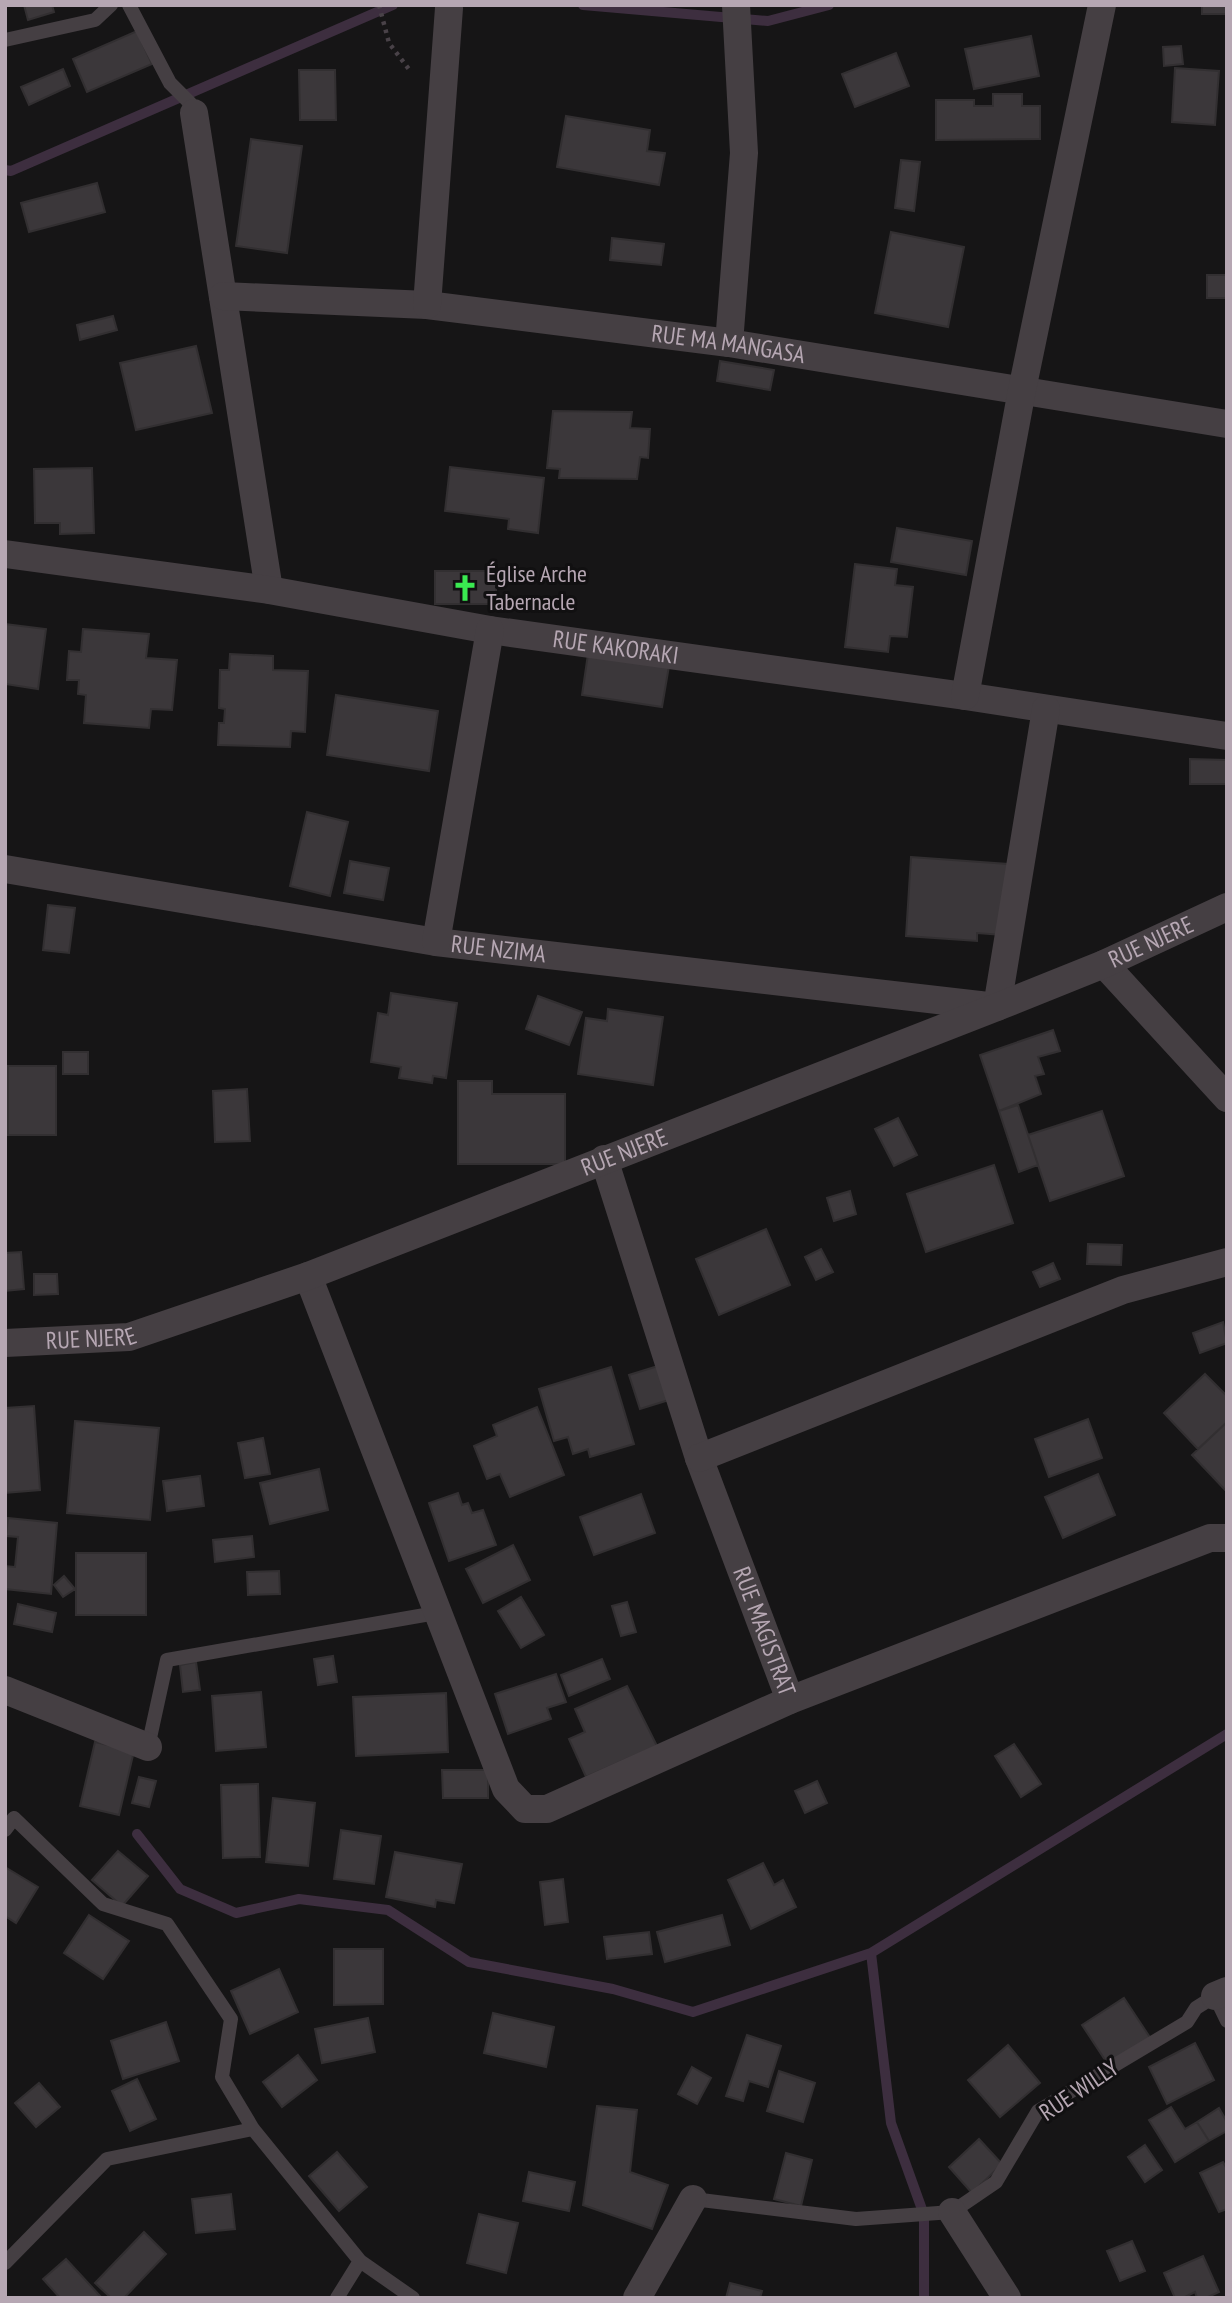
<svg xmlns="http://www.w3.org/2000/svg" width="1232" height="2303" font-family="'PT Sans Narrow',sans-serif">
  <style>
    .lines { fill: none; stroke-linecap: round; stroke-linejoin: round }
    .stream { stroke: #3d2e3f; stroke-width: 10 }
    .building { fill: #3b373a; stroke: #322f31; stroke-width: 2 }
    .path { stroke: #494248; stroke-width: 4.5; stroke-dasharray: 3.5 5; stroke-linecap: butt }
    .lane { stroke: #453f43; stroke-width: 14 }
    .street { stroke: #453f43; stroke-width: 28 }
    .labels { text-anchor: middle; stroke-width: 6; stroke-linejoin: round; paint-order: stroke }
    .street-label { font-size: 24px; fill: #b6a7b3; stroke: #111011 }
    .poi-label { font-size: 24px; fill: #b6a7b3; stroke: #111011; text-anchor: start }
  </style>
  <rect width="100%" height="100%" fill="#161516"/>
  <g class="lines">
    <path class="stream" d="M 583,5 L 768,21 L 829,5
      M 5,170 L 11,171 L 393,5
      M 137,1834 L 180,1889 L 236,1913 L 299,1899 L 388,1910 L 469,1962 L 613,1989 L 693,2012 L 871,1953 L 1227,1734
      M 871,1953 L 891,2123 L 924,2215 L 924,2298"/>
  </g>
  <path class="building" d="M 24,5 L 52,5 L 54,12 L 28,20 Z
    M 1202,5 L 1227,5 L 1227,14 L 1202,14 Z
    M 137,31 L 152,64 L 87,92 L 73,59 Z
    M 1031,36 L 1039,76 L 974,89 L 965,49 Z
    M 1181,46 L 1183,64 L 1164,66 L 1163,47 Z
    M 896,53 L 909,86 L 855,107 L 842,74 Z
    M 1175,68 L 1219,71 L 1215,125 L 1172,122 Z
    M 63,69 L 70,86 L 29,105 L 21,87 Z
    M 299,70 L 335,70 L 336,120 L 300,120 Z
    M 993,94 L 1022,94 L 1022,106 L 1040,106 L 1040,139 L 936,140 L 936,100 L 974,100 L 974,106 L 993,106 Z
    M 566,116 L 650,130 L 647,151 L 665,153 L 659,185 L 557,167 Z
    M 251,139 L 302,146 L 287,253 L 236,246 Z
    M 901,160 L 920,162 L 914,211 L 895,208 Z
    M 97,183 L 105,212 L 29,232 L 21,203 Z
    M 891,232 L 964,247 L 948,327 L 875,313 Z
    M 612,238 L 664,244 L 661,265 L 610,260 Z
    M 1207,275 L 1227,275 L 1227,298 L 1207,298 Z
    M 113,316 L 117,330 L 80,340 L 77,325 Z
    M 196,346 L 212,413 L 136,430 L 120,363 Z
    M 720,361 L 774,370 L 770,390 L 717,381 Z
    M 553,411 L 632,412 L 630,428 L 650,429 L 648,458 L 640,457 L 637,479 L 559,478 L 560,469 L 547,468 Z
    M 450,467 L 544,478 L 538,533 L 508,529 L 509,519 L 445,511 Z
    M 92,468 L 94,533 L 60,534 L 60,523 L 35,523 L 34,469 Z
    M 897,528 L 972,541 L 966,575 L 891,562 Z
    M 855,564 L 897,569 L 895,585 L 913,587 L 907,637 L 890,636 L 888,652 L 845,647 Z
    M 435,571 L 496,571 L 496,604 L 435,604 Z
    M 5,624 L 46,629 L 38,689 L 5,684 Z
    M 83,629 L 149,634 L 146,658 L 177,660 L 172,710 L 151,709 L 149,728 L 84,723 L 86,695 L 78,694 L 79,680 L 67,680 L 69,651 L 81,652 Z
    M 230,654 L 273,656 L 273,670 L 308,671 L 305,732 L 291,731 L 290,747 L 218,745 L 219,723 L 224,723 L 225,709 L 219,708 L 220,670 L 229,670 Z
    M 588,654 L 669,666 L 662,707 L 582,695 Z
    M 336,695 L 438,711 L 429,771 L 327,755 Z
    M 1190,759 L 1226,760 L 1226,784 L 1190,784 Z
    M 307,812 L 348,822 L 330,896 L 290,886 Z
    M 911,857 L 1008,864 L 1002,935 L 977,933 L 977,941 L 906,936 Z
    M 350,861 L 389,868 L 383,900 L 344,893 Z
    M 48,905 L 75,908 L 69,953 L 43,950 Z
    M 391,993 L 457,1003 L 446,1078 L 433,1076 L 432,1083 L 399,1078 L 401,1067 L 371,1062 L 378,1013 L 388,1015 Z
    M 538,996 L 582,1012 L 569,1045 L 526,1029 Z
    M 608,1009 L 663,1017 L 653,1085 L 578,1074 L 586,1018 L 607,1021 Z
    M 1053,1030 L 1060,1051 L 1038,1057 L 1044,1074 L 1035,1076 L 1041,1094 L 999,1111 L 980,1055 Z
    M 63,1052 L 88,1052 L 88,1074 L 63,1074 Z
    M 8,1066 L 56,1066 L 56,1135 L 8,1135 Z
    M 458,1081 L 492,1081 L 492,1094 L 565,1094 L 565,1164 L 458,1164 Z
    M 247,1089 L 250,1141 L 215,1142 L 213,1091 Z
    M 1018,1105 L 1038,1165 L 1019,1172 L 999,1111 Z
    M 1102,1111 L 1124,1176 L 1050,1201 L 1028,1135 Z
    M 898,1118 L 917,1155 L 894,1166 L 875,1129 Z
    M 994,1165 L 1013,1223 L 926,1252 L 907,1194 Z
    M 850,1191 L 856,1214 L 834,1221 L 827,1198 Z
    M 766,1229 L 790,1285 L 719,1315 L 696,1259 Z
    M 1088,1244 L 1122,1245 L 1121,1265 L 1087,1264 Z
    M 821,1249 L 833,1272 L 816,1280 L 805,1257 Z
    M 21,1252 L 24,1289 L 5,1291 L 5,1253 Z
    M 1053,1263 L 1060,1279 L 1040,1287 L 1033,1272 Z
    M 34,1274 L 57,1274 L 58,1294 L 34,1295 Z
    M 1223,1322 L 1227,1343 L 1200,1353 L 1193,1333 Z
    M 661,1365 L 672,1399 L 640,1409 L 629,1375 Z
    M 611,1367 L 634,1444 L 590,1457 L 588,1449 L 573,1454 L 568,1437 L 554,1441 L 539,1389 Z
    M 1205,1374 L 1227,1396 L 1227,1422 L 1198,1449 L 1164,1413 Z
    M 34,1406 L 40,1490 L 5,1493 L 5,1408 Z
    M 537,1407 L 564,1475 L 510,1497 L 500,1474 L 487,1479 L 474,1446 L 497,1436 L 493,1425 Z
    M 1088,1419 L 1102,1458 L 1049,1477 L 1035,1439 Z
    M 75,1421 L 159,1428 L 150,1520 L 67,1513 Z
    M 1227,1422 L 1227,1492 L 1192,1455 Z
    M 263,1438 L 270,1474 L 245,1478 L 238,1443 Z
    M 319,1469 L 328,1510 L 270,1524 L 260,1483 Z
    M 1098,1474 L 1115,1515 L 1063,1538 L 1045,1497 Z
    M 200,1476 L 204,1506 L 167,1511 L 163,1481 Z
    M 458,1493 L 462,1505 L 468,1503 L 472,1513 L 483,1510 L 496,1545 L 449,1561 L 429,1503 Z
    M 641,1494 L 655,1533 L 594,1555 L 580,1517 Z
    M 8,1518 L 57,1523 L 51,1594 L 5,1589 L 5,1566 L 15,1567 L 18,1537 L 6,1536 Z
    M 252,1536 L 254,1557 L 215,1562 L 213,1540 Z
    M 513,1545 L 530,1580 L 483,1603 L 466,1569 Z
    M 76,1553 L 146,1553 L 146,1615 L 76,1615 Z
    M 279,1571 L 280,1594 L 248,1595 L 247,1572 Z
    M 64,1576 L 75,1589 L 63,1597 L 54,1585 Z
    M 521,1597 L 544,1635 L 521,1648 L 498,1611 Z
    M 627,1602 L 636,1632 L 621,1636 L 612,1606 Z
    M 18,1604 L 56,1613 L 52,1632 L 14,1624 Z
    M 333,1656 L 337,1682 L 318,1685 L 314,1659 Z
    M 602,1659 L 610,1679 L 569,1696 L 561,1675 Z
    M 196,1662 L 200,1690 L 183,1692 L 180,1665 Z
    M 556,1674 L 566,1702 L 547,1708 L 551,1719 L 508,1734 L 495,1694 Z
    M 627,1686 L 657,1746 L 586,1777 L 569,1739 L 585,1732 L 575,1709 Z
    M 261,1692 L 266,1747 L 216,1751 L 212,1696 Z
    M 446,1693 L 448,1752 L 356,1756 L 353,1697 Z
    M 95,1742 L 134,1751 L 119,1815 L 80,1806 Z
    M 1014,1744 L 1041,1784 L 1021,1797 L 995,1756 Z
    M 442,1770 L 488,1770 L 488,1798 L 443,1798 Z
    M 139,1777 L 156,1781 L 149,1807 L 132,1803 Z
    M 817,1781 L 827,1803 L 805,1813 L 795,1791 Z
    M 258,1784 L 260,1857 L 223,1858 L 221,1785 Z
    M 273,1798 L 315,1803 L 308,1866 L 266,1862 Z
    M 341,1830 L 381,1836 L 374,1884 L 334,1879 Z
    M 118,1851 L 148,1876 L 122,1906 L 92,1880 Z
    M 395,1852 L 462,1864 L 454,1903 L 436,1900 L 435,1907 L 386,1897 Z
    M 763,1863 L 774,1885 L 783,1880 L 796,1907 L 751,1929 L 728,1880 Z
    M 5,1867 L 38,1887 L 16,1923 L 5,1916 Z
    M 563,1879 L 568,1922 L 545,1925 L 540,1882 Z
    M 89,1915 L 129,1941 L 103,1979 L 64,1953 Z
    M 722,1915 L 730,1945 L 665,1962 L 657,1932 Z
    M 649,1932 L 652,1954 L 607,1959 L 604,1937 Z
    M 334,1949 L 383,1949 L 383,2004 L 334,2005 Z
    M 279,1969 L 298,2012 L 250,2034 L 231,1991 Z
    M 1124,1998 L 1155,2045 L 1113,2072 L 1082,2025 Z
    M 493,2013 L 554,2027 L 546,2067 L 484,2053 Z
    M 368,2018 L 375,2052 L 322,2063 L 315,2029 Z
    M 166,2022 L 179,2061 L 123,2079 L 111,2041 Z
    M 747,2035 L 781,2046 L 768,2087 L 749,2081 L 743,2101 L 726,2096 Z
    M 1195,2043 L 1214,2080 L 1167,2104 L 1149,2067 Z
    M 1008,2045 L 1040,2083 L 1000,2117 L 968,2080 Z
    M 298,2055 L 317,2080 L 282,2107 L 263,2082 Z
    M 692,2067 L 711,2078 L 697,2104 L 678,2094 Z
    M 779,2071 L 815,2083 L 803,2122 L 767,2111 Z
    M 137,2079 L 156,2119 L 130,2131 L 112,2091 Z
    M 39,2083 L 60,2107 L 36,2127 L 15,2103 Z
    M 597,2106 L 637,2110 L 630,2172 L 668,2185 L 652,2229 L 583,2205 Z
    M 1171,2107 L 1185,2129 L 1197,2122 L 1209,2141 L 1175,2162 L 1149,2120 Z
    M 1219,2108 L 1227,2122 L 1227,2131 L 1209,2141 L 1197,2122 Z
    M 979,2139 L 1002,2164 L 972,2193 L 949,2167 Z
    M 1145,2145 L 1162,2170 L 1145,2182 L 1128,2157 Z
    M 337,2152 L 367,2187 L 339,2211 L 309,2176 Z
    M 786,2153 L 812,2160 L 801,2206 L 774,2199 Z
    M 1223,2162 L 1227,2169 L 1227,2209 L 1219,2212 L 1200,2173 Z
    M 529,2172 L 575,2182 L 569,2211 L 523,2201 Z
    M 231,2194 L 235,2229 L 196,2233 L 192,2199 Z
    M 479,2214 L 518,2223 L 506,2273 L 467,2263 Z
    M 144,2232 L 166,2254 L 124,2298 L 111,2298 L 95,2283 Z
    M 1132,2241 L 1145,2271 L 1120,2281 L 1107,2251 Z
    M 1203,2256 L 1219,2292 L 1206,2298 L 1197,2298 L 1195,2292 L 1183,2298 L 1175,2298 L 1164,2273 Z
    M 66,2259 L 102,2298 L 60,2298 L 43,2279 Z
    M 730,2283 L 762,2291 L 760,2298 L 726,2298 Z"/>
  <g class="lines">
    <path class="path" d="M 379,5 L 389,43 L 411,72"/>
    <path class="lane" d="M 129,5 L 170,83 L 190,103 L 194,113
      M 5,40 L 95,20 L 111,5
      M 148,1747 L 167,1660 L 436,1613
      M 5,1830 L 14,1818 L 103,1904 L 167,1924 L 231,2019 L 222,2077 L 253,2129 L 360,2261 L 413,2298
      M 693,2199 L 856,2219 L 952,2212 L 996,2182 L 1038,2111 L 1187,2022 L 1196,2008 L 1215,1996 L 1227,2021
      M 5,2263 L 107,2159 L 253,2129
      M 337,2298 L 360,2261"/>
    <g class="street">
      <path d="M 194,113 L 269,590"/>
      <path id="s1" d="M 223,296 L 427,305 L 729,343 L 1227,424"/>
      <path d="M 427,305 L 449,8"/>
      <path d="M 729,343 L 744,153 L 736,5"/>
      <path id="s2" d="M 5,554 L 269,590 L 490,630 L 965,696 L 1227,736"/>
      <path d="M 965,696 L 1022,390 L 1102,5"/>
      <path id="s3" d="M 5,869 L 436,942 L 997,1007 L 1046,709"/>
      <path d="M 436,942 L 490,630"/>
      <path d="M 1104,964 L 1227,1098"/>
      <path id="s4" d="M 604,1159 L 699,1458 L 790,1700"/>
      <path d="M 308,1276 L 506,1789 L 525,1809 L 547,1809 L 790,1700 L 1210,1538 L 1227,1538"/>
      <path id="s5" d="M 5,1343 L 129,1337 L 308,1276 L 997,1007 L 1104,964 L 1227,907"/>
      <path d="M 699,1458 L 1123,1290 L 1227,1262"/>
      <path d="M 5,1690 L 148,1747"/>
      <path d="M 1215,1996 L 1227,1991"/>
      <path d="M 952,2212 L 1007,2298"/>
      <path d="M 637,2298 L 693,2199"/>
    </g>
  </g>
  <defs>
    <symbol id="church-bare" viewBox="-9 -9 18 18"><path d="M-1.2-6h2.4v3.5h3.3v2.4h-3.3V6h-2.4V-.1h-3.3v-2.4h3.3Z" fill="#3ae951" stroke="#111011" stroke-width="2.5" paint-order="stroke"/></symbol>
  </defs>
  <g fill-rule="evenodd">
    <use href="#church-bare" x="446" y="569" width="38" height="38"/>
  </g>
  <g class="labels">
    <g class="street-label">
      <text dy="8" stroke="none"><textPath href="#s1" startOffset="508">RUE MA MANGASA</textPath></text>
      <text dy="8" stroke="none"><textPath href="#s2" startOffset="618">RUE KAKORAKI</textPath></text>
      <text dy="8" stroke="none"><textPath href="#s5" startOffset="1220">RUE NJERE</textPath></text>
      <text dy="8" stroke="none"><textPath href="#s3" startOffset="500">RUE NZIMA</textPath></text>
      <text dy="8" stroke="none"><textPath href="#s5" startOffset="653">RUE NJERE</textPath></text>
      <text dy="8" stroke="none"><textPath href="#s5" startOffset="86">RUE NJERE</textPath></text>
      <text dy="8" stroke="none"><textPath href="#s4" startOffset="499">RUE MAGISTRAT</textPath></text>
      <text transform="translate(1079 2090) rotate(-34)" y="8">RUE WILLY</text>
    </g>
    <g class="poi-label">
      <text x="486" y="582">Église Arche<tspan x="486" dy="28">Tabernacle</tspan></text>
    </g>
  </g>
  <rect width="1232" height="2303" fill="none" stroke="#b6a7b3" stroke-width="14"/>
</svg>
